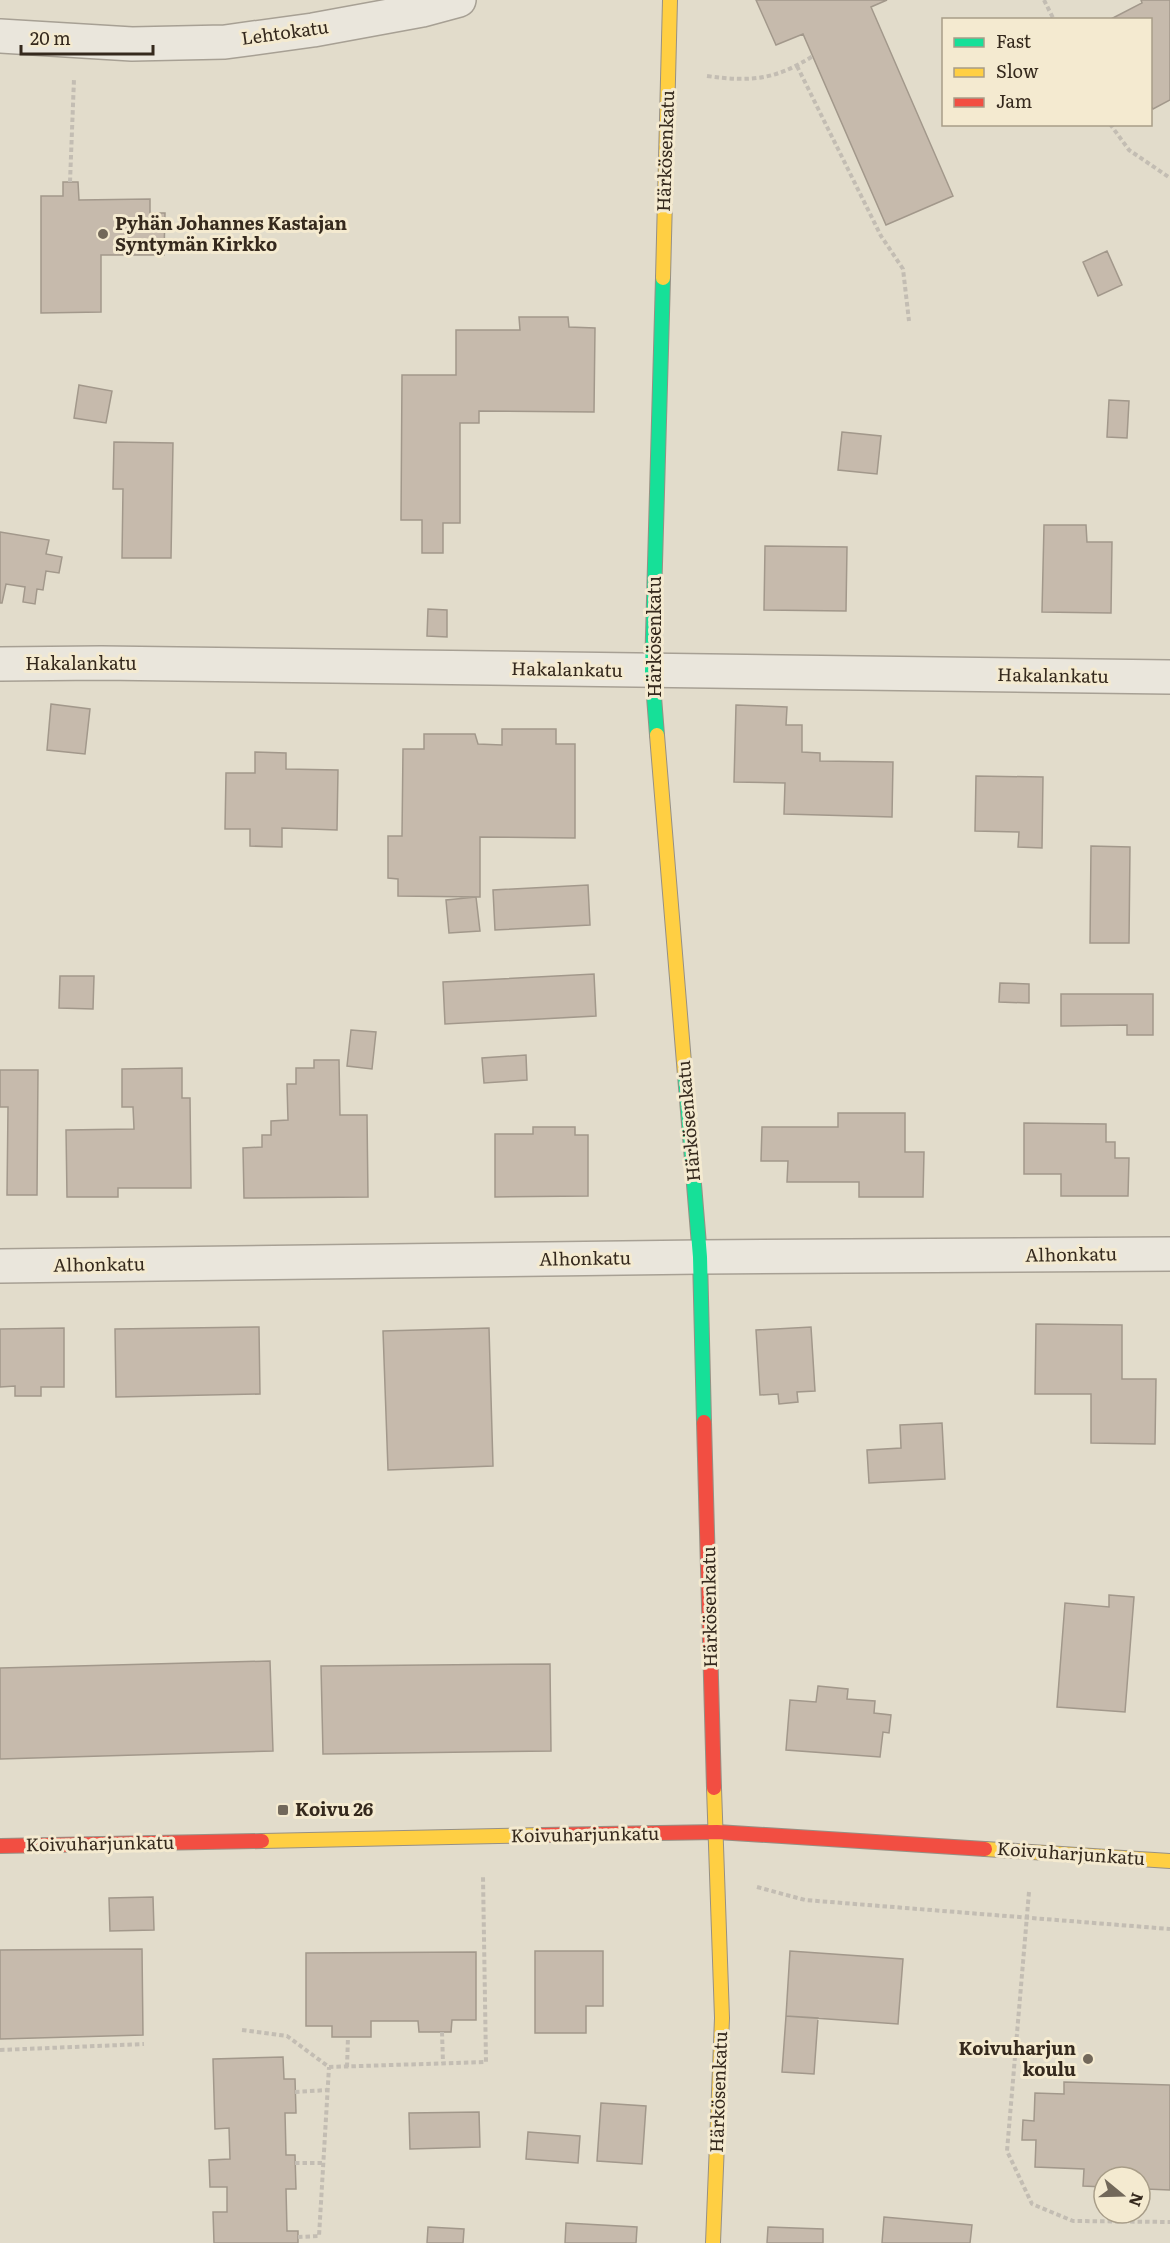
<svg xmlns="http://www.w3.org/2000/svg" width="1170" height="2243" font-family="Literata,serif">
  <style>
    .building { fill: #c6baac; stroke: #a2988b; stroke-width: 1.5 }
    .lines { fill: none; stroke-linecap: round; stroke-linejoin: round }
    .street-casing { stroke: #a7a094; stroke-width: 36 }
    .fast-casing { stroke: #979084; stroke-width: 16 }
    .slow-casing { stroke: #979084; stroke-width: 16 }
    .jam-casing { stroke: #979084; stroke-width: 16 }
    .path { stroke: #c3bdb3; stroke-width: 4; stroke-dasharray: 4.5 3; stroke-linecap: butt }
    .street { stroke: #eae6dc; stroke-width: 33 }
    .fast { stroke: #16e098; stroke-width: 14 }
    .slow { stroke: #ffcf43; stroke-width: 14 }
    .jam { stroke: #f24e42; stroke-width: 14 }
    .poi-dot { fill: #72685a; stroke: #f4ead0; stroke-width: 2 }
    .labels { text-anchor: middle; stroke-width: 6; stroke-linejoin: round; paint-order: stroke }
    .street-label { font-size: 18px; fill: #35291d; stroke: #f4ead0 }
    .poi-label { font-size: 18px; font-weight: bold; fill: #35291d; stroke: #f4ead0; text-anchor: start }
  </style>
  <rect width="100%" height="100%" fill="#e2dccb"/>
  <path class="building" d="M 756,0 L 887,0 L 871,7 L 953,196 L 886,225 L 803,34 L 776,45 Z
    M 1141,0 L 1170,0 L 1170,100 L 1153,109 L 1150,105 L 1150,20 L 1109,20 L 1142,3 Z
    M 63,182 L 78,182 L 79,200 L 150,199 L 150,213 L 165,213 L 164,255 L 101,255 L 101,312 L 41,313 L 41,196 L 63,196 Z
    M 1107,251 L 1122,285 L 1098,296 L 1083,262 Z
    M 519,317 L 568,317 L 569,327 L 595,328 L 594,412 L 479,411 L 479,423 L 460,423 L 460,523 L 443,523 L 443,553 L 422,553 L 422,520 L 401,520 L 402,375 L 456,375 L 456,330 L 520,330 Z
    M 79,385 L 112,391 L 106,423 L 74,418 Z
    M 1109,400 L 1129,401 L 1127,438 L 1107,437 Z
    M 842,432 L 881,436 L 877,474 L 838,470 Z
    M 114,442 L 173,443 L 171,558 L 122,558 L 123,489 L 113,489 Z
    M 1044,525 L 1086,525 L 1087,542 L 1112,542 L 1111,613 L 1042,612 Z
    M 0,532 L 49,540 L 46,554 L 62,557 L 59,573 L 46,571 L 43,590 L 37,589 L 35,604 L 23,602 L 25,587 L 6,584 L 2,603 L 0,603 Z
    M 765,546 L 847,547 L 846,611 L 764,610 Z
    M 428,609 L 447,610 L 447,637 L 427,636 Z
    M 51,704 L 90,709 L 85,754 L 47,750 Z
    M 736,705 L 787,707 L 786,725 L 802,725 L 802,752 L 820,753 L 820,761 L 893,762 L 892,817 L 784,814 L 785,783 L 734,782 Z
    M 502,729 L 556,729 L 556,744 L 575,744 L 575,838 L 480,837 L 480,897 L 398,896 L 398,879 L 388,878 L 388,836 L 402,836 L 403,749 L 424,749 L 424,734 L 475,734 L 478,744 L 502,745 Z
    M 255,752 L 286,753 L 286,769 L 338,770 L 337,830 L 282,828 L 282,847 L 250,846 L 250,829 L 225,829 L 226,773 L 255,773 Z
    M 976,776 L 1043,777 L 1042,848 L 1018,847 L 1019,832 L 975,831 Z
    M 1091,846 L 1130,847 L 1129,943 L 1090,943 Z
    M 588,885 L 590,925 L 495,930 L 493,890 Z
    M 476,897 L 480,931 L 449,933 L 446,900 Z
    M 594,974 L 596,1016 L 445,1024 L 443,982 Z
    M 60,976 L 94,976 L 93,1009 L 59,1008 Z
    M 1000,983 L 1029,984 L 1029,1003 L 999,1002 Z
    M 1061,994 L 1153,994 L 1153,1035 L 1127,1035 L 1127,1025 L 1061,1026 Z
    M 351,1030 L 376,1032 L 372,1069 L 347,1066 Z
    M 526,1055 L 527,1080 L 484,1083 L 482,1058 Z
    M 314,1060 L 339,1060 L 340,1115 L 367,1115 L 368,1197 L 244,1198 L 243,1148 L 262,1147 L 262,1135 L 271,1135 L 271,1121 L 288,1120 L 287,1084 L 296,1084 L 296,1068 L 314,1068 Z
    M 182,1068 L 182,1098 L 190,1098 L 191,1188 L 118,1188 L 118,1197 L 67,1197 L 66,1130 L 134,1129 L 133,1107 L 122,1107 L 122,1069 Z
    M 0,1070 L 38,1070 L 37,1195 L 7,1195 L 8,1107 L 0,1107 Z
    M 838,1113 L 905,1113 L 905,1152 L 924,1152 L 923,1197 L 859,1197 L 859,1182 L 787,1182 L 788,1161 L 761,1161 L 762,1127 L 838,1127 Z
    M 1024,1123 L 1106,1124 L 1106,1142 L 1115,1142 L 1115,1158 L 1129,1158 L 1128,1196 L 1061,1196 L 1061,1174 L 1024,1174 Z
    M 533,1127 L 575,1127 L 575,1135 L 588,1135 L 588,1196 L 495,1197 L 495,1134 L 533,1134 Z
    M 1036,1324 L 1122,1325 L 1122,1379 L 1156,1379 L 1155,1444 L 1091,1443 L 1091,1394 L 1035,1394 Z
    M 259,1327 L 260,1394 L 116,1397 L 115,1329 Z
    M 811,1327 L 815,1391 L 797,1392 L 798,1402 L 779,1404 L 778,1394 L 760,1395 L 756,1330 Z
    M 64,1328 L 64,1387 L 41,1387 L 41,1396 L 15,1396 L 15,1386 L 0,1387 L 0,1329 Z
    M 489,1328 L 493,1466 L 388,1470 L 383,1331 Z
    M 942,1423 L 945,1479 L 869,1483 L 867,1450 L 901,1448 L 900,1425 Z
    M 1109,1595 L 1134,1597 L 1125,1712 L 1057,1707 L 1065,1603 L 1109,1607 Z
    M 270,1661 L 273,1751 L 0,1759 L 0,1668 Z
    M 550,1664 L 551,1751 L 323,1754 L 321,1666 Z
    M 818,1686 L 848,1689 L 847,1699 L 875,1701 L 874,1713 L 891,1715 L 889,1733 L 883,1732 L 880,1757 L 786,1750 L 790,1700 L 816,1702 Z
    M 153,1897 L 154,1930 L 110,1931 L 109,1898 Z
    M 142,1949 L 143,2035 L 0,2039 L 0,1950 Z
    M 535,1951 L 603,1951 L 603,2006 L 586,2006 L 586,2033 L 535,2033 Z
    M 790,1951 L 903,1959 L 898,2024 L 786,2016 Z
    M 476,1952 L 476,2020 L 452,2020 L 451,2032 L 419,2032 L 418,2021 L 371,2021 L 371,2037 L 332,2037 L 332,2026 L 306,2026 L 306,1953 Z
    M 786,2016 L 818,2018 L 814,2074 L 782,2072 Z
    M 283,2057 L 284,2079 L 295,2079 L 296,2113 L 285,2113 L 286,2155 L 295,2155 L 296,2189 L 286,2189 L 287,2231 L 298,2231 L 298,2243 L 214,2243 L 213,2212 L 227,2212 L 227,2187 L 210,2187 L 209,2160 L 230,2159 L 229,2128 L 215,2129 L 213,2059 Z
    M 1064,2082 L 1170,2085 L 1170,2190 L 1146,2189 L 1146,2203 L 1140,2202 L 1140,2177 L 1104,2177 L 1104,2187 L 1083,2186 L 1084,2169 L 1035,2167 L 1036,2140 L 1022,2140 L 1023,2120 L 1034,2121 L 1035,2093 L 1064,2094 Z
    M 601,2103 L 646,2106 L 642,2164 L 597,2161 Z
    M 479,2112 L 480,2147 L 410,2149 L 409,2113 Z
    M 528,2132 L 580,2136 L 578,2163 L 526,2159 Z
    M 884,2217 L 972,2225 L 970,2243 L 882,2243 Z
    M 566,2223 L 637,2227 L 636,2243 L 565,2243 Z
    M 428,2227 L 464,2229 L 463,2243 L 427,2243 Z
    M 768,2227 L 823,2229 L 823,2243 L 767,2243 Z"/>
  <g class="lines">
    <defs>
      <path id="street" d="M 0,36 L 132,44 L 225,42 L 313,30 L 422,10 L 459,0
        M 0,664 L 101,663 L 1170,677
        M 0,1266 L 700,1257 L 1170,1254"/>
      <path id="fast" d="M 657,735 L 652,671 L 663,278
        M 685,1075 L 700,1257 L 704,1422"/>
      <path id="slow" d="M 663,278 L 670,0
        M 657,735 L 685,1075
        M 262,1841 L 542,1835
        M 985,1849 L 1170,1861
        M 713,2243 L 722,2018 L 714,1788"/>
      <path id="jam" d="M 704,1422 L 714,1788
        M 542,1835 L 717,1832 L 985,1849
        M 0,1846 L 262,1841"/>
    </defs>
    <use href="#street" class="street-casing"/>
    <use href="#fast" class="fast-casing"/>
    <use href="#slow" class="slow-casing"/>
    <use href="#jam" class="jam-casing"/>
    <path class="path" d="M 1044,0 L 1054,20
      M 797,66 L 881,236 L 903,269 L 909,321
      M 707,76 C 751,82 775,80 813,56
      M 1110,124 L 1129,150 L 1170,178
      M 70,182 L 74,79
      M 757,1887 L 805,1900 L 1170,1929
      M 1029,1892 L 1007,2151 L 1032,2204 L 1073,2221 L 1170,2222
      M 242,2030 L 287,2036 L 329,2067 L 486,2062 L 483,1876
      M 442,2032 L 443,2063
      M 0,2050 L 144,2044
      M 347,2067 L 348,2037
      M 295,2092 L 328,2090
      M 295,2163 L 324,2163
      M 298,2237 L 319,2236 L 329,2067"/>
    <use href="#street" class="street"/>
    <use href="#fast" class="fast"/>
    <use href="#slow" class="slow"/>
    <use href="#jam" class="jam"/>
  </g>
  <g class="poi-dot">
    <circle cx="103" cy="234" r="6"/>
    <rect x="277" y="1804" width="12" height="12" rx="3"/>
    <circle cx="1088" cy="2059" r="6"/>
  </g>
  <g class="labels">
    <g class="street-label">
      <text transform="translate(285 33) rotate(-8)" y="6">Lehtokatu</text>
      <text transform="translate(666 151) rotate(-88)" y="6">Härkösenkatu</text>
      <text transform="translate(655 637) rotate(-90)" y="6">Härkösenkatu</text>
      <text x="81" y="670">Hakalankatu</text>
      <text transform="translate(567 670) rotate(1)" y="6">Hakalankatu</text>
      <text transform="translate(1053 676) rotate(1)" y="6">Hakalankatu</text>
      <text transform="translate(689 1121) rotate(-95)" y="6">Härkösenkatu</text>
      <text transform="translate(1071 1255) rotate(-1)" y="6">Alhonkatu</text>
      <text transform="translate(585 1259) rotate(-1)" y="6">Alhonkatu</text>
      <text transform="translate(99 1265) rotate(-1)" y="6">Alhonkatu</text>
      <text transform="translate(710 1607) rotate(-91)" y="6">Härkösenkatu</text>
      <text transform="translate(585 1835) rotate(-1)" y="6">Koivuharjunkatu</text>
      <text transform="translate(100 1844) rotate(-1)" y="6">Koivuharjunkatu</text>
      <text transform="translate(1071 1854) rotate(4)" y="6">Koivuharjunkatu</text>
      <text transform="translate(719 2092) rotate(-88)" y="6">Härkösenkatu</text>
    </g>
    <g class="poi-label">
      <text x="115" y="230">Pyhän Johannes Kastajan<tspan x="115" dy="21">Syntymän Kirkko</tspan></text>
      <text x="295" y="1816">Koivu 26</text>
      <text x="1076" y="2055" text-anchor="end">Koivuharjun<tspan x="1076" dy="21">koulu</tspan></text>
    </g>
  </g>
  <rect x="942" y="18" width="210" height="108" fill="#f4ead0" stroke="#a89d88" stroke-width="1.5"/>
  <rect x="954" y="38" width="30" height="9" fill="#16e098" stroke="#a89d88" stroke-width="1.5"/>
  <text x="996" y="48" font-size="18" fill="#35291d">Fast</text>
  <rect x="954" y="68" width="30" height="9" fill="#ffcf43" stroke="#a89d88" stroke-width="1.5"/>
  <text x="996" y="78" font-size="18" fill="#35291d">Slow</text>
  <rect x="954" y="98" width="30" height="9" fill="#f24e42" stroke="#a89d88" stroke-width="1.5"/>
  <text x="996" y="108" font-size="18" fill="#35291d">Jam</text>
  <g transform="translate(1122 2195) rotate(109)"><circle r="28" fill="#f4ead0" stroke="#a89d88" stroke-width="1.5"/>
  <path d="M0-4.5L10 22L0 15L-10 22Z" fill="#72685a"/>
  <text y="-9" font-size="16" font-weight="bold" text-anchor="middle" fill="#35291d">N</text>
  </g>
  <path d="M21 45v9h132v-9" fill="none" stroke="#35291d" stroke-width="3"/>
  <text x="30" y="45" font-size="18" fill="#35291d" stroke="#f4ead0" stroke-width="4.5" paint-order="stroke">20 m</text>
</svg>
